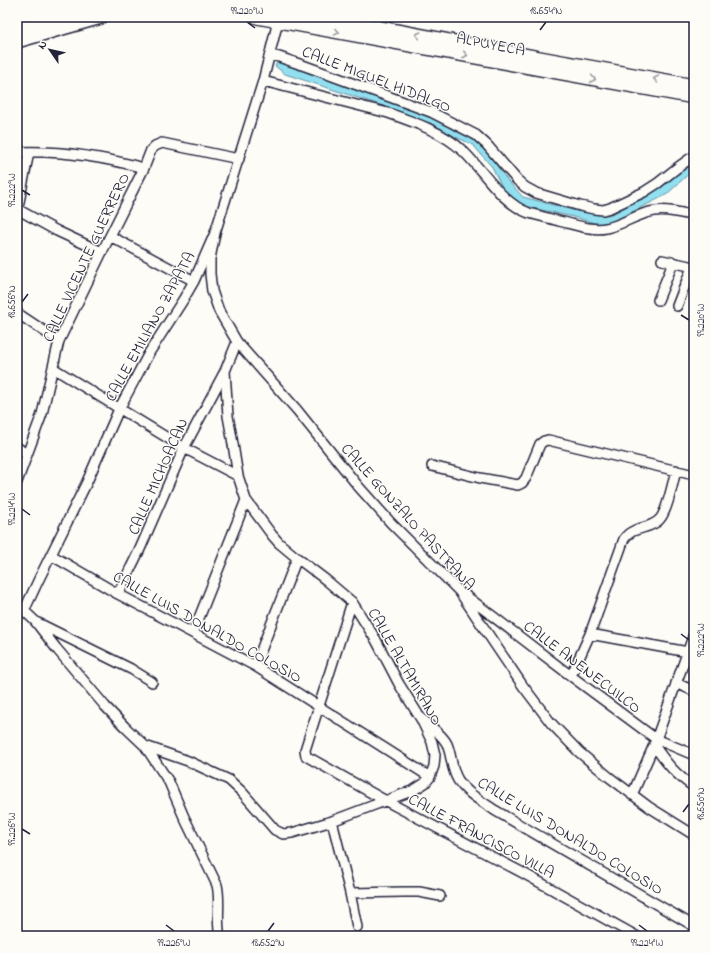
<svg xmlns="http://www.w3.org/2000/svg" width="711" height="953" font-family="'Indie Flower',sans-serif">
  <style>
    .water { fill: #91dfef; stroke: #6593a7 }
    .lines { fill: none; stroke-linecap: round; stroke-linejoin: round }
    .minor-casing { stroke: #22223b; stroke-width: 12 }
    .secondary-casing { stroke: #22223b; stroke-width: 16 }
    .minor { stroke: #fdfcf7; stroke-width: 9 }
    .secondary { stroke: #fdfcf7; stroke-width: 13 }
    .oneway { stroke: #9a9aa2 }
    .ticks { fill: none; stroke: #22223b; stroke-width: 1.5 }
    .labels { text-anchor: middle; stroke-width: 3; stroke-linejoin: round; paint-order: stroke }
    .street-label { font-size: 16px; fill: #22223b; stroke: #fdfcf7 }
    .neatline { fill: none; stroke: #22223b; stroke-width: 1.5 }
    .ticks-label { font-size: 10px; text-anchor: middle; fill: #22223b }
  </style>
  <rect width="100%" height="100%" fill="#fdfcf7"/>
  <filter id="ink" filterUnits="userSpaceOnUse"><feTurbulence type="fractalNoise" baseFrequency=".025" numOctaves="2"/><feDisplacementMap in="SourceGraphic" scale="8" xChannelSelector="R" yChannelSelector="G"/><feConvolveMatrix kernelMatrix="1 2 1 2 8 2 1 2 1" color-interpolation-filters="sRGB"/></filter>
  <g filter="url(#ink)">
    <path class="water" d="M 279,59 L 407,106 L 481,144 L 508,181 L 523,197 L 580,212 L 611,215 L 659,187 L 690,163 L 694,162 L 694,169 L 666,195 L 604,226 L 578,218 L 520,205 L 503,189 L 492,167 L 473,145 L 405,113 L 285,74 L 275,66 Z"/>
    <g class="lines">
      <defs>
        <path id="minor" d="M 270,55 L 279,57 L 308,67 L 431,112 L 476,135 L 487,145 L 517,180 L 525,187 L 536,193 L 580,206 L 594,209 L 603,210 L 610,208 L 644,192 L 658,183 L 677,168 L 691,158 L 694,158
          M 263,81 L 388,113 C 414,122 443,132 463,151 C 484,171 501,203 529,213 C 539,216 549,218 559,221 C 573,224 591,231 606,228 C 623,225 638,213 655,211 C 667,209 682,213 694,216
          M 17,152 C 60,150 103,157 144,168
          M 17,209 L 57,231 L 102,252
          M 17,212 L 29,152
          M 215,233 L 210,259 L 210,274 L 212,291 L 219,311 L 237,342 L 297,410 L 358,486 L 391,523 L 459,591 L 523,686 L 551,723 L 579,752 L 609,777 L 649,807 L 694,835
          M 110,236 L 194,281
          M 662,260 L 694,267
          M 658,300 L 673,263
          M 677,306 L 692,267
          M 17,313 L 59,341
          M 53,368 L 184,448 L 238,476
          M 17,447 L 27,455
          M 432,466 L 480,478 L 518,485 L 522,483 L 526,478 L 540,444 L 544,441 L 548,440 L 694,475
          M 17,482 L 42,414 L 59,341 L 102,252 L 144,168 L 151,150 L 155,146 L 162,143 L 239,159
          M 51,555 L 118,594 L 255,666 L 430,777
          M 118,594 L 140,549 L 184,448 L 225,371
          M 465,595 L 571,676 L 656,739 L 694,755
          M 352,602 L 305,750 L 306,756 L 386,801 L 523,873 L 636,936
          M 17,604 L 35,621 L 56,648 L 105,706 L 125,727 L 145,746 L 169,782 L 184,817 L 217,885 C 221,902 216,920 220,936
          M 24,611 L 39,579 L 86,484 L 119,409 L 149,353 L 183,300 L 194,281 L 215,233 L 263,81 L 279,17
          M 38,623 L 131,669 L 152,682
          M 193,633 L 246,500
          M 590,634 L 688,652
          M 255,666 L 297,558
          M 571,676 L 590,634 L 624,539 C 632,526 649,530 659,520 C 667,513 673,482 676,470
          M 676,683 L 694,691
          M 423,720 C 431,727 442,734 447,744 C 452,756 451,769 458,780 C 467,794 483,802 496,811 L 694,926
          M 654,745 C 666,763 676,775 694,787
          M 145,746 L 188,761 L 229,780 L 242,792 L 275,830 L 283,834 L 292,833 L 332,821 L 414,790 L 425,783 L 430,777 L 434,766 L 435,755 L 432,742 L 421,719 L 399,684 L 376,640 L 352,602 L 326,580 L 297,558 L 279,543 L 272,535 L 246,500 L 238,476 L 232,438 L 228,416 L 225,371 L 237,342
          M 632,795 L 654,745 L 694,634
          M 332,821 L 350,893 L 357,927
          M 350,893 L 404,892 L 419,892 L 440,896"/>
        <path id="secondary" d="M 257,17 L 694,97
          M 319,17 L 375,27 L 545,59 L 694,86
          M 17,29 L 60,17
          M 17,41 L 101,17"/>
      </defs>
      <use href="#minor" class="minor-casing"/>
      <use href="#secondary" class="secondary-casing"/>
      <use href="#minor" class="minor"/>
      <use href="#secondary" class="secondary"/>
    </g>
    <defs><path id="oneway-chevron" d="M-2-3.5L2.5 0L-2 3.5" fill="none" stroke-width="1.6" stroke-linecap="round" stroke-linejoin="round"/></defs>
    <g class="oneway">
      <use href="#oneway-chevron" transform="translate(337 32) rotate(10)"/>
      <use href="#oneway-chevron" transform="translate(418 35) rotate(-169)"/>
      <use href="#oneway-chevron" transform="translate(465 55) rotate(11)"/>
      <use href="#oneway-chevron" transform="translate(593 79) rotate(10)"/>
      <use href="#oneway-chevron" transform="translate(656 79) rotate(-170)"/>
    </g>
  </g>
  <path class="ticks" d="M 247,22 L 255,28M 540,30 L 546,22M 22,190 L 30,195M 22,302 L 28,294M 681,315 L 689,320M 22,509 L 30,515M 681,634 L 689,640M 683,812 L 689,804M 22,829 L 30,834M 166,925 L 174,931M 639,925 L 647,931M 268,931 L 274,923"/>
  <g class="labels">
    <g class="street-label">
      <text transform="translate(491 43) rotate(11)" y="6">ALPUYECA</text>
      <text transform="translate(377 78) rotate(21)" y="6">CALLE MIGUEL HIDALGO</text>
      <text transform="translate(85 257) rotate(-65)" y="6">CALLE VICENTE GUERRERO</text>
      <text transform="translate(149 326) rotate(-61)" y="6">CALLE EMILIANO ZAPATA</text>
      <text transform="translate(157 476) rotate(-66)" y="6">CALLE MICHOACAN</text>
      <text transform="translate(409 516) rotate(48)" y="6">CALLE GONZALO PASTRANA</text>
      <text transform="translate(208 626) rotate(29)" y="6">CALLE LUIS DONALDO COLOSIO</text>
      <text transform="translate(406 666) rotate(60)" y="6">CALLE ALTAMIRANO</text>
      <text transform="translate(583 666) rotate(37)" y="6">CALLE ANENECUILCO</text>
      <text transform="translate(482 835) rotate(28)" y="6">CALLE FRANCISCO VILLA</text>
      <text transform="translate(571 835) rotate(31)" y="6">CALLE LUIS DONALDO COLOSIO</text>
    </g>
  </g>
  <rect width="711" height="953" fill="none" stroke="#fdfcf7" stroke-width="44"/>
  <g transform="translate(50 50) rotate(304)" stroke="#fdfcf7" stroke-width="3" paint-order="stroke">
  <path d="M0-3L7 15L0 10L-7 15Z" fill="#22223b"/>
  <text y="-6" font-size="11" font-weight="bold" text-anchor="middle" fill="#22223b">N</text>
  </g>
  <rect x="22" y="22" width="667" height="909" class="neatline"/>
  <g class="ticks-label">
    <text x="247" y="14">99.220°W</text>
    <text x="546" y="14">18.654°N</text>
    <text transform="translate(11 190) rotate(-90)" y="4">99.222°W</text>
    <text transform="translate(11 302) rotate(-90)" y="4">18.656°N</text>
    <text transform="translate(700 320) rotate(-90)" y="4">99.220°W</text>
    <text transform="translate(11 509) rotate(-90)" y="4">99.224°W</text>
    <text transform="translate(700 640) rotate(-90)" y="4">99.222°W</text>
    <text transform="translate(700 804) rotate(-90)" y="4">18.650°N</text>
    <text transform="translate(11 829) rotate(-90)" y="4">99.226°W</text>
    <text x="174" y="946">99.226°W</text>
    <text x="268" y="946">18.652°N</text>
    <text x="647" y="946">99.224°W</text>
  </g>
</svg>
